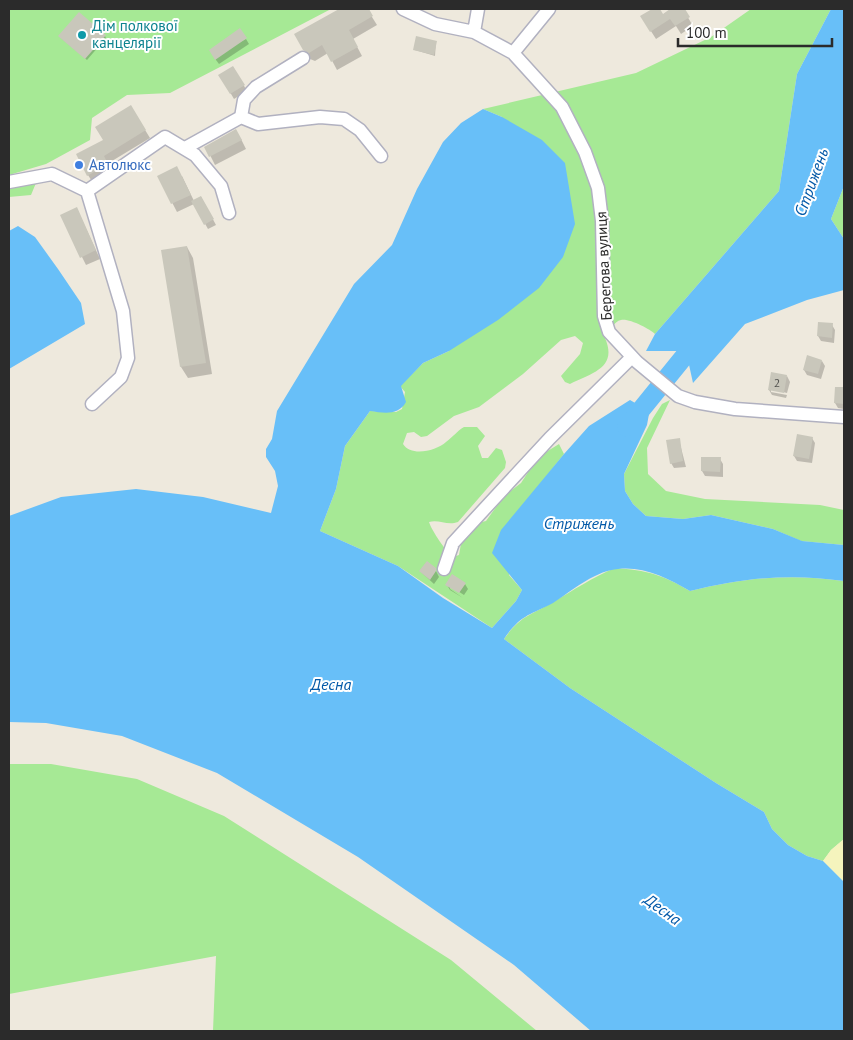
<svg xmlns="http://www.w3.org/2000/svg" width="853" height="1040" font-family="'PT Sans',sans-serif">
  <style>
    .green { fill: #a6e995 }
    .sand { fill: #f5f4bd }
    .water { fill: #68bff8 }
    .shadow { fill: #0003 }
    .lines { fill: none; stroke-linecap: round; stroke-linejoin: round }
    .river { stroke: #68bff8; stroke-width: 19 }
    .building { fill: #c9c7bb }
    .minor-casing { stroke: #b1b1c0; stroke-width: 15 }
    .minor { stroke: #fff; stroke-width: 12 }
    .culture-dot { fill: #0f9aa8; stroke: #fff; stroke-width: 2 }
    .shop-dot { fill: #3f7fe0; stroke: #fff; stroke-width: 2 }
    .labels { text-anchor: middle; stroke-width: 4; stroke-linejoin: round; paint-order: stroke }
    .number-label { font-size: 12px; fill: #52524f }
    .culture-label { font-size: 15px; fill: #0d838f; stroke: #fff; text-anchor: start }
    .shop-label { font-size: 15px; fill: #366cbe; stroke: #fff; text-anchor: start }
    .street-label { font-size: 15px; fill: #2b2b2b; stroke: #fff }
    .water-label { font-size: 16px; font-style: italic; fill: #0359a8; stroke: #fff }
  </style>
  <rect width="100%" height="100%" fill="#eee9dd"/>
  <path class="green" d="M 9,9 L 331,9 L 170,93 L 127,95 L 92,118 L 90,140 L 46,164 L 9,175 Z
    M 751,9 L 831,9 L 797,74 L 779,191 L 655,334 C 650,329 629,318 621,320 C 614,321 609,332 605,338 C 618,368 592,373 570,384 L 565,382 L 561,376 L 580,354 L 583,343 L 575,336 L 561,340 L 523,374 L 479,407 L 454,416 L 427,436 L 421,437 L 414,432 L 407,433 L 403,444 C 411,457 436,451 446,442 C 453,437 457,431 464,427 L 477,427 L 485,436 L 478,446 L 482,458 L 488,458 L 496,448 L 502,450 L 506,462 L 505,468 L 458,522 C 447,526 439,519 429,522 C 432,531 446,552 453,557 L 459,555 L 462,538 L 473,524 L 486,521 L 504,496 L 521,483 L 538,457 L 559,444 L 564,454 L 544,479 L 509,575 L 522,590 L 516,601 L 492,628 L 398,566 L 320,531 L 336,489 L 345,446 L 370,411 L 396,412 L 402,409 L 405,392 L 400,386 L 423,363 L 449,351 L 502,117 L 483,109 L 636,73 L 711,37 Z
    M 36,183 L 31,195 L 9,197 L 9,188 Z
    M 844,186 L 844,239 L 831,219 Z
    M 670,400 L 647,448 L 648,474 L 666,491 L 705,499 L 820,505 L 844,510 L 844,545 L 801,541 L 773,529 L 711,515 L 683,519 L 646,516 L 633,504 L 625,491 L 624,474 L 653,418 L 662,404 Z
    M 615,568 C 647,570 663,575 690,591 C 744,578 789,573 844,581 L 844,839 L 831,850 L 823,861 L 807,856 L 788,845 L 772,829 L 764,812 L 716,783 L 570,688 L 504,639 C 521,615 530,616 553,602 C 574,590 593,577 615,568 Z
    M 9,764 L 51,764 L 137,779 L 224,816 L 451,960 L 537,1031 L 213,1031 L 216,956 L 9,994 Z"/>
  <path class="sand" d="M 844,839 L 844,882 L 823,861 L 831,850 Z"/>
  <path class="water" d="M 831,9 L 844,9 L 844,186 L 831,219 L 844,239 L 844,290 L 807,300 L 745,324 L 693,383 L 686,351 L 646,351 L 655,334 L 779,191 L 797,74 Z
    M 483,109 L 502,117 L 542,140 L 565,163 L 575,224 L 563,257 L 539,288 L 498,320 L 449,351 L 423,363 L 401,386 L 406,402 C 398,416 384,413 370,411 L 345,446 L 336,489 L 320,531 L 398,566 L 443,598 L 492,628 L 516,601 L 522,590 L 492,553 L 501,530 L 564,454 L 589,426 L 630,400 L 642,407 L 649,414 L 647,425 L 624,474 L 625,491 L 633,504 L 646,516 L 683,519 L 711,515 L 773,529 L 802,541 L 844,545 L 844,581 C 789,573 744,578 690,591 C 661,574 628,559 595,576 C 580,583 567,594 553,603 C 530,615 520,615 504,639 L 570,688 L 716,783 L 764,812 L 772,829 L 788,845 L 807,856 L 823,861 L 844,882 L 844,1031 L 591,1031 L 514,965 L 358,857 L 217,773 L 122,736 L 46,723 L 9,722 L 9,516 L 61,497 L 136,489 L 203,497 L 271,513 L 278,486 L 275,471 L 266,457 L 266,449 L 272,439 L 277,411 L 354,284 L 392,245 L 417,189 L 443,142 L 461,123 Z
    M 18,226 L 35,237 L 58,269 L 81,303 L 85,324 L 9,369 L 9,231 Z"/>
  <path class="shadow" d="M 341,9 L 367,9 L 377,25 L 353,39 L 362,56 L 337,70 L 328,53 L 315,61 L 310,59 L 296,35 Z
    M 655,9 L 658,9 L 662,15 L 673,9 L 683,9 L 693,26 L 681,34 L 676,26 L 656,39 L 642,17 Z
    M 105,36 L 106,38 L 87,60 L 61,38 Z
    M 246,39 L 249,44 L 219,64 L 213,56 Z
    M 436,42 L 435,56 L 415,50 Z
    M 233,67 L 247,91 L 234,99 L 220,75 Z
    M 131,107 L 150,138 L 107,164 L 112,173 L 93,183 L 88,175 L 104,141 Z
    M 241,139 L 246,149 L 215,165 L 206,147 Z
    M 182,176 L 194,201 L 201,197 L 216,225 L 208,229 L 194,204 L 177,212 L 159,177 Z
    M 77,209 L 100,259 L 86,265 L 82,257 Z
    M 187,247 L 193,258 L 212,374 L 188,378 L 181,367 Z
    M 819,324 L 832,325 L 835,330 L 834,343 L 821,341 L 818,336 Z
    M 822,361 L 825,366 L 821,379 L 807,375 L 804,370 Z
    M 787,376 L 790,382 L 787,393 L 771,389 L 771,392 L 787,395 L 786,398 L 772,395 L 769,390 Z
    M 837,388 L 844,389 L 844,409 L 838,408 L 835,403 Z
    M 812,438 L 815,443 L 812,463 L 797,461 L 794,456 Z
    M 679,440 L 686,467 L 674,468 L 671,463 Z
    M 720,459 L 723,464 L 723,477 L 705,476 L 702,471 Z
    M 435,569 L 439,577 L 434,584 L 421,572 Z
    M 465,584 L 468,589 L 464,595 L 450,586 L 450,589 L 463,598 L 450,590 L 447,585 Z"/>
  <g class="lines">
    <path class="river" d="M 627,427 L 704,332"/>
  </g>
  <path class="building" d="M 339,9 L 369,9 L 373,16 L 349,30 L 358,47 L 331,62 L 322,45 L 309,53 L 303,50 L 294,34 Z
    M 652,9 L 660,9 L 663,14 L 670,9 L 685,9 L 690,17 L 675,26 L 670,19 L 650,32 L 640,16 Z
    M 79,12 L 106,35 L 85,59 L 58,36 Z
    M 240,28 L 247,38 L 215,60 L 209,50 Z
    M 416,36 L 437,41 L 434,55 L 413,50 Z
    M 233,66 L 245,85 L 230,94 L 218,75 Z
    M 131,105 L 146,130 L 104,156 L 108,164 L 87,176 L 76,154 L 103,140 L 95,127 Z
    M 236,129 L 242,140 L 209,157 L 204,147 Z
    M 177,166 L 191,195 L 171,204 L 157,176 Z
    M 201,196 L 214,219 L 204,225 L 191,201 Z
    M 77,207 L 96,250 L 80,258 L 60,215 Z
    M 187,246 L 206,363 L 180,367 L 161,250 Z
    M 818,322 L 833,323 L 832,338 L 817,336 Z
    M 807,355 L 822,360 L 818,374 L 803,370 Z
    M 771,372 L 787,375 L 784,393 L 768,390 Z
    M 835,387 L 844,387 L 844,404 L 834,403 Z
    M 797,434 L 813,437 L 809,459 L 793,456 Z
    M 680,438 L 683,461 L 670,464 L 666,440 Z
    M 701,457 L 721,457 L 720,472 L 701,471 Z
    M 427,561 L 436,568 L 436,571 L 430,580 L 419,571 Z
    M 452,574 L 466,583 L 459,593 L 445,585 Z"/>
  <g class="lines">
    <defs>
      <path id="minor" d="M 403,9 L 435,24 L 474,32 L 513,53 L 562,107 L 585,152 L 598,188 L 602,221 L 604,316 L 609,332 L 637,362 L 678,396 L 695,402 L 735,409 L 844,417
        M 474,32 L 478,9
        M 513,53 L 549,9
        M 241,117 L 258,124 L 320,117 L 344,119 L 360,130 L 381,156
        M 185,148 L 241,117 L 244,100 L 256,87 L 303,58
        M 9,182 L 52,174 L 87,191 L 123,311 L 128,358 L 121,377 L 92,404
        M 87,191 L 165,137 L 195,155 L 221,186 L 229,213
        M 444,569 L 453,543 L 550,438 L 632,357"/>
    </defs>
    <use href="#minor" class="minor-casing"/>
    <use href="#minor" class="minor"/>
  </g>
  <circle class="culture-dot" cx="82" cy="35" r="5"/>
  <circle class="shop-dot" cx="79" cy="165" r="5"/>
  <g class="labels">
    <g class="number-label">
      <text x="777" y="387">2</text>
    </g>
    <g class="culture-label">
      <text x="92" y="31">Дім полкової<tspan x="92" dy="17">канцелярії</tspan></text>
    </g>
    <g class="shop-label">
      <text x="89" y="170">Автолюкс</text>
    </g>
    <g class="street-label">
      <text transform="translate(604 266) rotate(-93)" y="5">Берегова вулиця</text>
    </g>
    <g class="water-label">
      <text transform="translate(811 182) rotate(-70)" y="6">Стрижень</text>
      <text x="579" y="529">Стрижень</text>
      <text x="331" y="690">Десна</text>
      <text transform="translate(663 909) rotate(36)" y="6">Десна</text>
    </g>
  </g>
  <rect width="853" height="1040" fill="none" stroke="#2b2b2b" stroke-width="20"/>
  <path d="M678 38v8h154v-8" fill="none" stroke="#2b2b2b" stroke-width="2.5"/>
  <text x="686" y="38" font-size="15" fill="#2b2b2b" stroke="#ffffff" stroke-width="4" paint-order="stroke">100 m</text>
</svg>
